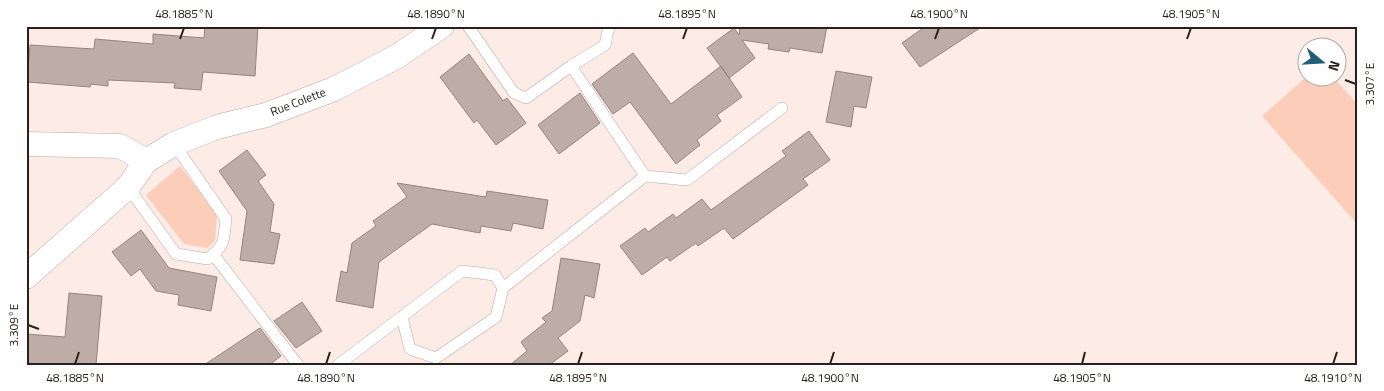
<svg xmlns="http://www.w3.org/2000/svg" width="1384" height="391" font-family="'Titillium Web',sans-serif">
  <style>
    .green { fill: #fccdb8 }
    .building { fill: #bdada6; stroke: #94857f }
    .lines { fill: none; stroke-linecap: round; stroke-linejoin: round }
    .service-casing { stroke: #bbaba4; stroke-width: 12 }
    .minor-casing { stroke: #bbaba4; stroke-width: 25 }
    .service { stroke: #fff; stroke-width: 11 }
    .minor { stroke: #fff; stroke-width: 24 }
    .ticks { fill: none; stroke: #27211e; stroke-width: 2 }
    .labels { text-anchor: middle; stroke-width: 4; stroke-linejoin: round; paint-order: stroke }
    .street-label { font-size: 12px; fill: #27211e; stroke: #fefefe }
    .neatline { fill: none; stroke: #27211e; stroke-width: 2 }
    .ticks-label { font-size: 12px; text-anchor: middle; fill: #27211e }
  </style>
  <rect width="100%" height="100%" fill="#fdece5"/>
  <path class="green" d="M 1306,77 L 1334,78 L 1358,105 L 1358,225 L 1262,116 Z
    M 180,166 L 217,215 L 215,241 L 207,248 L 184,244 L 146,195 Z"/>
  <path class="building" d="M 205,26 L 258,26 L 255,76 L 203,72 L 201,90 L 174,88 L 175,83 L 108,80 L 108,86 L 91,84 L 90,87 L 27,82 L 30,45 L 94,49 L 95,39 L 153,44 L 153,34 L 204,38 Z
    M 740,26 L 827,26 L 822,53 L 790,48 L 789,52 L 768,49 L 769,44 L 742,40 L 755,58 L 729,78 L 707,48 L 734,28 L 739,35 Z
    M 926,26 L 983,26 L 920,67 L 902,43 Z
    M 633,53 L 671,104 L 721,66 L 742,97 L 717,115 L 721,121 L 697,140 L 700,145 L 676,164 L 630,102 L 613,114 L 592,84 Z
    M 469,54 L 503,101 L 507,98 L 526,123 L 496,145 L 477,120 L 474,123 L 440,77 Z
    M 836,71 L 872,77 L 866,108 L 854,106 L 851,127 L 826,122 Z
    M 580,93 L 600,123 L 559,154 L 538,125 Z
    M 809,131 L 830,160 L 803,179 L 808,185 L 733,239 L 724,228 L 698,246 L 696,243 L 670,261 L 667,257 L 642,275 L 620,246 L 645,228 L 648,232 L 673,214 L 676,218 L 702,199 L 711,210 L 786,156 L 782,151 Z
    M 247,150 L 266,175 L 258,181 L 274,204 L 270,232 L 280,234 L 274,264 L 240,260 L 247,211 L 219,171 Z
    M 397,183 L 486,197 L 487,191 L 548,200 L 543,229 L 513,223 L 511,231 L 481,226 L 480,233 L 432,224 L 379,262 L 373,308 L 336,301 L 341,271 L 347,273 L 352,243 L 376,226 L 373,221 L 407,197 Z
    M 141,230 L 169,268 L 217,277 L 211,311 L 178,305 L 179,295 L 156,291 L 140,269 L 131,276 L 112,252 Z
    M 561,258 L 600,264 L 594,298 L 585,295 L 580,321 L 558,338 L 568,351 L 549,365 L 510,365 L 527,351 L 521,342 L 546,322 L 542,318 L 552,311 Z
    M 69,293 L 102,296 L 96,365 L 26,365 L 26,334 L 65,337 Z
    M 302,302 L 322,331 L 296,348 L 274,321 Z
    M 260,328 L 281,356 L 269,365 L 204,365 Z"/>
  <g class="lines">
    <defs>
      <path id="service" d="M 468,26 L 514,93 L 526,98 L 571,66 L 605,45 L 609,26
        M 645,176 L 687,180 L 782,108
        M 128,187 L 176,254 L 208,259 C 226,244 223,242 226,219 L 174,144
        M 213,254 L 298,365
        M 503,288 L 645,176 L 571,66
        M 338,365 L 462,271 L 495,275 L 503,288 L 496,317 L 436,358 L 410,349 L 402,317"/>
      <path id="minor" d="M 26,144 L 120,146 L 146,161
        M 26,277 L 128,187 L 146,161 L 174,144 L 217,127 L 266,115 L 334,89 L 396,57 L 442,26"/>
    </defs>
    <use href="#service" class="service-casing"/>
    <use href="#minor" class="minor-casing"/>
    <use href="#service" class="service"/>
    <use href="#minor" class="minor"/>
  </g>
  <path class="ticks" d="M 180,39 L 184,28M 432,39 L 436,28M 683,39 L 687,28M 935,39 L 939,28M 1187,39 L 1191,28M 1345,80 L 1356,84M 28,325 L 39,329M 75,364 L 79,352M 326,364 L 330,352M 578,364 L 582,352M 830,364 L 834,352M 1082,364 L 1085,352M 1333,364 L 1337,352"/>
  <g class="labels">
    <g class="street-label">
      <text transform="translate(298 102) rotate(-21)" y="4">Rue Colette</text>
    </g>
  </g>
  <rect width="1384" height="391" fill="none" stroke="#fefefe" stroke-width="55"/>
  <g transform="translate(1322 62) rotate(108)"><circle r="24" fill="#fefefe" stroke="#a8a6a4"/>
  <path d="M0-4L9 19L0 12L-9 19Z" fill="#205f75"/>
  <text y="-8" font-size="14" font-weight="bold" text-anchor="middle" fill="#27211e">N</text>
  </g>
  <rect x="28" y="28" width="1328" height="336" class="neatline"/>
  <g class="ticks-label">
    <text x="184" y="18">48.1885°N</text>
    <text x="436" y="18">48.1890°N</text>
    <text x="687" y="18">48.1895°N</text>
    <text x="939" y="18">48.1900°N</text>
    <text x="1191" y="18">48.1905°N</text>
    <text transform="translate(1370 84) rotate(-90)" y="4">3.307°E</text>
    <text transform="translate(14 325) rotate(-90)" y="4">3.309°E</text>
    <text x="75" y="382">48.1885°N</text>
    <text x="326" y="382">48.1890°N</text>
    <text x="578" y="382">48.1895°N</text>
    <text x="830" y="382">48.1900°N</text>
    <text x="1082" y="382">48.1905°N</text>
    <text x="1333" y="382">48.1910°N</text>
  </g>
</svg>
